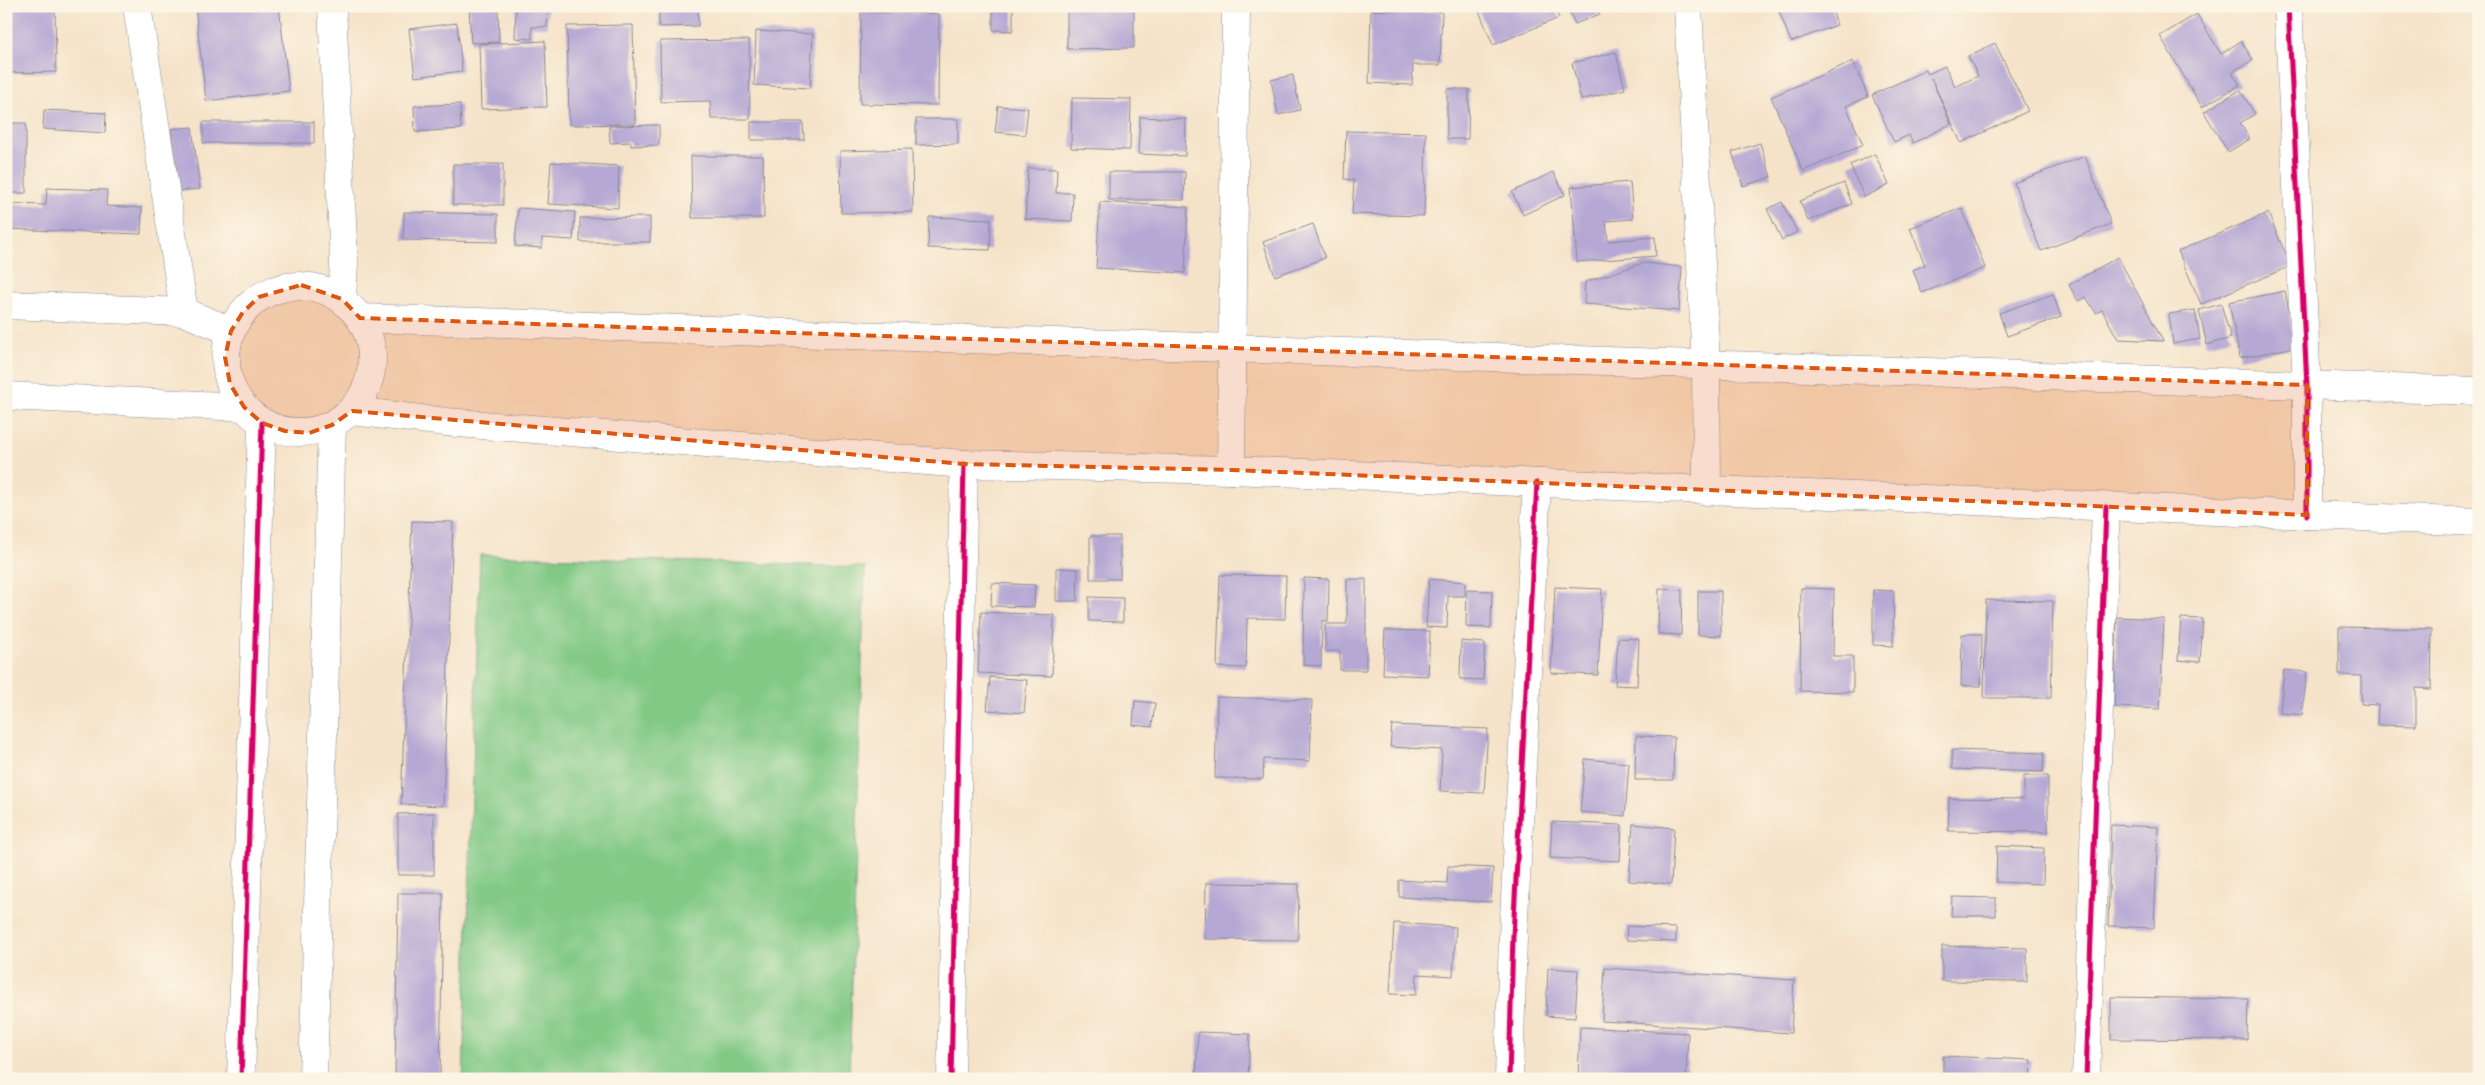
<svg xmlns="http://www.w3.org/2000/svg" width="2485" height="1085" font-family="Sriracha,sans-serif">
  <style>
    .green { fill: #81c985; stroke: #4e7c72 }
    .building { fill: #b6a8d4 }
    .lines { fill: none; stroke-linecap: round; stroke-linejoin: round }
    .minor-casing { stroke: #888994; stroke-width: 29 }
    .tertiary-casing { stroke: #888994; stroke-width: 29 }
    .secondary-casing { stroke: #888994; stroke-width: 29 }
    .minor { stroke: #fff; stroke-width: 28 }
    .tertiary { stroke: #fff; stroke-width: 28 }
    .secondary { stroke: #fff; stroke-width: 28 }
    .cycleway-casing { stroke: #fcf5e5; stroke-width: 8 }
    .cycleway { stroke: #d6006c; stroke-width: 5 }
    .marked { fill: #de5710; fill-opacity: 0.2; stroke: #de5710; stroke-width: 4; stroke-dasharray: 10 6; stroke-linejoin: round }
  </style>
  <rect width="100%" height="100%" fill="#fcf5e5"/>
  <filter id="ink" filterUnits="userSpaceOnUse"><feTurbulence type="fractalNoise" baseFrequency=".02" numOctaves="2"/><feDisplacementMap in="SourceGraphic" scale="10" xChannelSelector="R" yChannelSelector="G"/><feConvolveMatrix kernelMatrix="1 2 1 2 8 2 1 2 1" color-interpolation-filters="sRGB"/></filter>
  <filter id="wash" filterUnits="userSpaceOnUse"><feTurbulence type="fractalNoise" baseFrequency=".0096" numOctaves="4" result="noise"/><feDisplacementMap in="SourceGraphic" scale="20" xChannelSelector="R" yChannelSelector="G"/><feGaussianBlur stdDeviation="1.12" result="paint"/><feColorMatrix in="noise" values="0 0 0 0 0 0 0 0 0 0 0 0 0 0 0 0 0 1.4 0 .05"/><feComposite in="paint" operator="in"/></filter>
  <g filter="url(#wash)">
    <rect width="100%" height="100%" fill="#f5e3c9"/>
    <path class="green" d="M 480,555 L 865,567 L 849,1079 L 463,1079 Z"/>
    <g id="blocks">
      <path class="building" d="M 6,6 L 55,6 L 56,72 L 6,73 Z
        M 195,6 L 279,6 L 289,91 L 206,101 Z
        M 469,6 L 498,6 L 499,42 L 471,43 Z
        M 516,6 L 548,6 L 547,27 L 532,27 L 532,39 L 515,38 Z
        M 659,6 L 698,6 L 698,26 L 659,27 Z
        M 993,6 L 1013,6 L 1013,31 L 993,30 Z
        M 1067,6 L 1134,6 L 1134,48 L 1067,49 Z
        M 1477,6 L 1554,6 L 1559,18 L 1493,45 Z
        M 1567,6 L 1596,6 L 1600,14 L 1575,24 Z
        M 1777,6 L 1831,6 L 1837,25 L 1791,42 Z
        M 1371,10 L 1442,12 L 1440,65 L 1413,65 L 1412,85 L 1369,83 Z
        M 861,12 L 939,14 L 938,105 L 860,104 Z
        M 2197,14 L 2221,54 L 2241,41 L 2253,60 L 2232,72 L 2240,85 L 2202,107 L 2160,36 Z
        M 457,23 L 462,71 L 415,77 L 409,29 Z
        M 633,25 L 635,124 L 569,125 L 567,26 Z
        M 756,31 L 813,34 L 810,88 L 754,85 Z
        M 749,40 L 750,119 L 711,119 L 710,101 L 661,102 L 660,41 Z
        M 545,41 L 547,107 L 481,109 L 479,44 Z
        M 1995,43 L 2028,111 L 1961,143 L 1931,78 L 1951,124 L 1913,143 L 1909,135 L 1894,142 L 1872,95 L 1926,70 L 1928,74 L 1945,66 L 1955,87 L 1978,76 L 1968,56 Z
        M 1616,52 L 1625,89 L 1581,100 L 1572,63 Z
        M 1853,61 L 1868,97 L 1846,106 L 1863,145 L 1803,171 L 1771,97 Z
        M 1293,75 L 1300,110 L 1278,115 L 1271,80 Z
        M 1447,89 L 1469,89 L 1468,139 L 1447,139 Z
        M 2240,90 L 2255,114 L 2240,123 L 2250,139 L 2228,152 L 2204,112 Z
        M 1072,98 L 1131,99 L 1130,150 L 1071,148 Z
        M 460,104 L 461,129 L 415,132 L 414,106 Z
        M 998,106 L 1028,108 L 1025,135 L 995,132 Z
        M 44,110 L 106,113 L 105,133 L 43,129 Z
        M 1140,117 L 1186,119 L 1185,156 L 1138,154 Z
        M 916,119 L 958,119 L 958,144 L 916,145 Z
        M 203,122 L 314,122 L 314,143 L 203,143 Z
        M 751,122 L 803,122 L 804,140 L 751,140 Z
        M 6,123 L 26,123 L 26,193 L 6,193 Z
        M 659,125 L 659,145 L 631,146 L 631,142 L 610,143 L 609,126 Z
        M 192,127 L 200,189 L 179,191 L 171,129 Z
        M 1346,131 L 1426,133 L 1424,216 L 1352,214 L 1354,180 L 1344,179 Z
        M 1760,143 L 1771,177 L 1743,186 L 1732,152 Z
        M 912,149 L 913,212 L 841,213 L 840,151 Z
        M 1875,154 L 1889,185 L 1864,197 L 1850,165 Z
        M 691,156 L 763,156 L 764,218 L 692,218 Z
        M 2085,156 L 2111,224 L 2041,251 L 2014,183 Z
        M 551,162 L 619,166 L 618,208 L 548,204 Z
        M 453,164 L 503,164 L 503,205 L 453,205 Z
        M 1028,168 L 1057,169 L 1056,193 L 1073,193 L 1072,221 L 1025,219 Z
        M 1109,172 L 1185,172 L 1184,200 L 1109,200 Z
        M 1553,172 L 1565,195 L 1523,215 L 1512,192 Z
        M 1630,182 L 1633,219 L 1606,221 L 1608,241 L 1655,237 L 1656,256 L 1577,262 L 1571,187 Z
        M 1844,183 L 1852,204 L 1808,221 L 1800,201 Z
        M 47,188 L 107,190 L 106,206 L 142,208 L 141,234 L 6,229 L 6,204 L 46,205 Z
        M 1100,202 L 1188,207 L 1185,273 L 1096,268 Z
        M 1782,202 L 1797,232 L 1782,240 L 1767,209 Z
        M 518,208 L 575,212 L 573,240 L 542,238 L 542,248 L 515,246 Z
        M 1962,208 L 1985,268 L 1922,293 L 1913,270 L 1925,265 L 1910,228 Z
        M 404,212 L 498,214 L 498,242 L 403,240 Z
        M 2268,213 L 2291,266 L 2201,304 L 2178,251 Z
        M 650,217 L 650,242 L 580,242 L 580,218 Z
        M 929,217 L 991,219 L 990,250 L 928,248 Z
        M 1313,224 L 1325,258 L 1275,276 L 1263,242 Z
        M 2118,257 L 2163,341 L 2118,339 L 2102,310 L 2096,313 L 2086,297 L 2078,301 L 2069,285 Z
        M 1644,263 L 1682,267 L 1679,311 L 1584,304 L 1585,282 Z
        M 2285,291 L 2296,347 L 2240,358 L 2229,302 Z
        M 2053,294 L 2061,317 L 2007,336 L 1999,313 Z
        M 2221,304 L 2231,338 L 2207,345 L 2199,310 Z
        M 2195,310 L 2200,339 L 2173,344 L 2169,314 Z
        M 412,521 L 453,522 L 443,806 L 401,804 Z
        M 1090,536 L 1120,536 L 1120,579 L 1090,579 Z
        M 1056,568 L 1078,569 L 1077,601 L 1056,601 Z
        M 1220,575 L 1286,576 L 1285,619 L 1247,618 L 1246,668 L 1217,667 Z
        M 1304,578 L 1329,579 L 1328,621 L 1322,621 L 1321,666 L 1303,665 Z
        M 1347,579 L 1366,579 L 1366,670 L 1340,670 L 1340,651 L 1325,651 L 1325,624 L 1347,624 Z
        M 1429,579 L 1465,582 L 1465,596 L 1448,596 L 1447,628 L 1426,627 Z
        M 992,583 L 1035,585 L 1034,607 L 991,606 Z
        M 1555,587 L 1602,589 L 1598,675 L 1551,673 Z
        M 1801,588 L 1834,589 L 1833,656 L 1853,656 L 1853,692 L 1800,691 Z
        M 1659,589 L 1682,590 L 1681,635 L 1658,634 Z
        M 1467,590 L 1492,591 L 1491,628 L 1466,627 Z
        M 1873,590 L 1894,591 L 1893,646 L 1873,645 Z
        M 1698,591 L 1721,591 L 1721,636 L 1698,635 Z
        M 1089,597 L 1123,598 L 1123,622 L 1089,621 Z
        M 1986,600 L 2053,601 L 2051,698 L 1984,698 Z
        M 981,612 L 1054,615 L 1052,676 L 978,673 Z
        M 2117,617 L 2164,619 L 2160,709 L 2114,707 Z
        M 2181,618 L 2203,619 L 2200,662 L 2178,660 Z
        M 2339,627 L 2432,629 L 2431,689 L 2416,688 L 2416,726 L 2377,725 L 2378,705 L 2361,704 L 2361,676 L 2339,675 Z
        M 1385,630 L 1430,631 L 1428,676 L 1383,674 Z
        M 1962,634 L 1982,634 L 1981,686 L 1961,686 Z
        M 1618,638 L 1639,639 L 1637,686 L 1615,685 Z
        M 1461,641 L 1485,643 L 1483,680 L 1460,679 Z
        M 2284,670 L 2307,672 L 2302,715 L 2280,713 Z
        M 990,677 L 1027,680 L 1024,713 L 987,710 Z
        M 1217,697 L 1312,700 L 1310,761 L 1264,759 L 1263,779 L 1215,778 Z
        M 1135,701 L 1155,703 L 1152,727 L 1133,725 Z
        M 1392,725 L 1488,729 L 1484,793 L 1440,791 L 1442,750 L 1390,747 Z
        M 1636,736 L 1674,737 L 1673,780 L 1635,780 Z
        M 1952,750 L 2044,753 L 2043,772 L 1952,769 Z
        M 1585,759 L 1629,763 L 1625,816 L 1580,812 Z
        M 2024,776 L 2048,776 L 2048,832 L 1948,831 L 1949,798 L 2024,799 Z
        M 434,813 L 434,875 L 398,875 L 398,814 Z
        M 1552,822 L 1622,825 L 1620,861 L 1550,858 Z
        M 1633,824 L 1674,828 L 1671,884 L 1629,881 Z
        M 2111,825 L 2158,827 L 2154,928 L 2108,926 Z
        M 1997,846 L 2044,848 L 2043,884 L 1996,882 Z
        M 1448,866 L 1493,868 L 1491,902 L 1399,897 L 1399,880 L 1447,883 Z
        M 1206,883 L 1299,884 L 1298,940 L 1205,939 Z
        M 398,893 L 443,893 L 440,1079 L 395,1079 Z
        M 1952,897 L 1996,898 L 1996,916 L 1951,916 Z
        M 1394,923 L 1456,927 L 1453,976 L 1417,974 L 1416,995 L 1390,994 Z
        M 1627,926 L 1676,928 L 1676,942 L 1626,940 Z
        M 1942,946 L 2027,948 L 2027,982 L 1942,981 Z
        M 1548,968 L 1578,970 L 1575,1018 L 1546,1016 Z
        M 1605,968 L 1794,980 L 1791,1033 L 1602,1021 Z
        M 2111,997 L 2248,999 L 2247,1040 L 2111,1039 Z
        M 1580,1027 L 1688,1033 L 1686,1079 L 1578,1079 Z
        M 1198,1032 L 1250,1034 L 1248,1079 L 1196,1079 Z
        M 1943,1056 L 2031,1060 L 2030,1079 L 1943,1079 Z"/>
    </g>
  </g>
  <g filter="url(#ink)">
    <use href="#blocks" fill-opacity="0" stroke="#888994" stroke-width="1"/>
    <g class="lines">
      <defs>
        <path id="minor" d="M 137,6 L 184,312
          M 332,6 L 344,263 L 342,299
          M 1688,6 L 1706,364 L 1707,491
          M 2288,6 L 2307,385 L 2307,515
          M 1231,470 L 1236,6
          M 951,1079 L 964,464
          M 1509,1079 L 1513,936 L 1537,483
          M 2086,1079 L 2106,507"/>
        <path id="tertiary" d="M 241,1079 L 262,423
          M 313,1079 L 332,425"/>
        <path id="secondary" d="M226 359a73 73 0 1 1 146 0a73 73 0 1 1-146 0Z
          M 6,305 L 184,312 L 231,331
          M 360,318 L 2479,391
          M 6,396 L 244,407
          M 352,411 L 446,422 L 964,464 L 1231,470 L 2479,522"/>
      </defs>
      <use href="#minor" class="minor-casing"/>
      <use href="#tertiary" class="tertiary-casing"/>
      <use href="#secondary" class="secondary-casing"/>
      <use href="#minor" class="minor"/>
      <use href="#tertiary" class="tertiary"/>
      <use href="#secondary" class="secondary"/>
      <defs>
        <path id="cycleway" d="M 2288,6 L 2307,385 L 2307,515
          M 241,1079 L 262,423
          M 951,1079 L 964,464
          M 1509,1079 L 1513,936 L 1537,483
          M 2086,1079 L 2106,507"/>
      </defs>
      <use href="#cycleway" class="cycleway-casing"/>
      <use href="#cycleway" class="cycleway"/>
    </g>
  </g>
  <path class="marked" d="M 301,285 L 342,299 L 360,318 L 2307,385 L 2307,515 L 1231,470 L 964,464 L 352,411 L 332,425 L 309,433 L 285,431 L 262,423 L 244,407 L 230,384 L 225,357 L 231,331 L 243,312 L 259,297 Z"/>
  <rect width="2485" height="1085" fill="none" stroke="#fcf5e5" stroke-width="25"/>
</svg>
